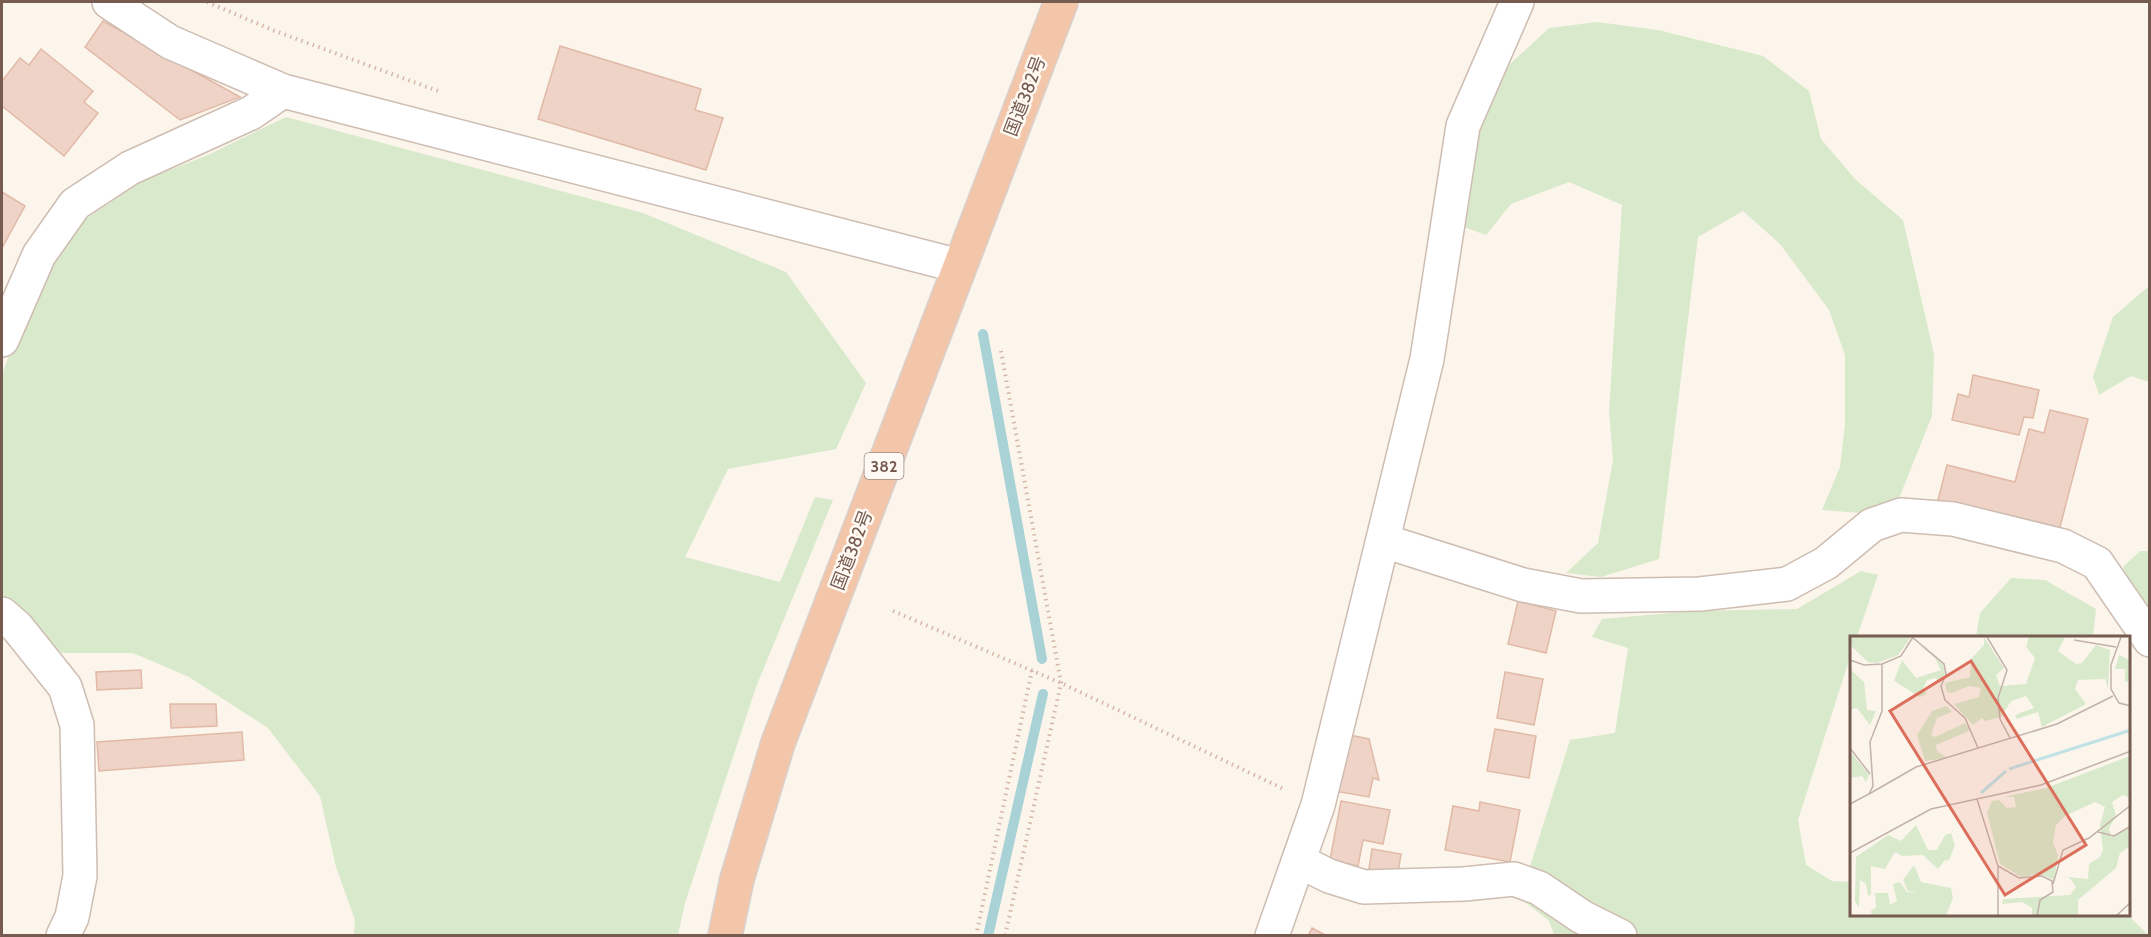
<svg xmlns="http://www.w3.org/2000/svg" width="2151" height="937" font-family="Cabin,'Noto Sans JP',sans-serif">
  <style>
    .green { fill: #d9e9cb }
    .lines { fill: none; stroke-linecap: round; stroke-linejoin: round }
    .stream { stroke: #a8d2d6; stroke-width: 10 }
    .building { fill: #efd3c6; stroke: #e1b9a7; stroke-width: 1.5 }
    .minor-casing { stroke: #cebdb2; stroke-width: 36 }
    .trunk-casing { stroke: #d9d1ce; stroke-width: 36 }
    .path { stroke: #d5b7a8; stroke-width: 4; stroke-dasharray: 1.5 4.5; stroke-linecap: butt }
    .minor { stroke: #fff; stroke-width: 33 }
    .trunk { stroke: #f3c5a9; stroke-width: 33 }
    .labels { text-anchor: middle; stroke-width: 5; stroke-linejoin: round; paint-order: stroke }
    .shield { fill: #fef9f3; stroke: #9f8a81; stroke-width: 1.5 }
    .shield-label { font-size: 16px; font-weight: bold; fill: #765b50 }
    .street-label { font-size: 18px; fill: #765b50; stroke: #fef9f3 }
    .inset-river { fill: none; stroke: #c1e2e5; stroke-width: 3 }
    .inset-road { fill: none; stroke: #c2b2a9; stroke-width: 1.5 }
    .view { fill: #dc6f5b; fill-opacity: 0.15; stroke: #dc6f5b; stroke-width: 3 }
    .inset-edge { fill: none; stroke: #765b50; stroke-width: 3 }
  </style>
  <rect width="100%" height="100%" fill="#fcf5ec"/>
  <path class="green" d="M 1597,22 L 1658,30 L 1763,56 L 1809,91 L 1821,139 L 1855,179 L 1903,220 L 1934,354 L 1932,416 L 1897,503 L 1861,513 L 1822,510 L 1840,467 L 1845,424 L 1845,355 L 1829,310 L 1780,244 L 1743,211 L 1698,237 L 1659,559 L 1601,577 L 1566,573 L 1598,543 L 1613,460 L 1609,411 L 1622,205 L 1569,182 L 1511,204 L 1486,235 L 1458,225 L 1479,123 L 1509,65 L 1549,28 Z
    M 286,117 L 643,213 L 786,272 L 866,383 L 836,449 L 728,469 L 685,557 L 780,582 L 815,497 L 833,500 L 756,687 L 685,903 L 678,935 L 354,935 L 355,920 L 336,867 L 320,796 L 268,728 L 189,677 L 133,653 L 62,653 L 2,601 L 2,375 L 17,333 L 69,230 L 144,180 L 208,155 Z
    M 2149,286 L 2149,382 L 2131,376 L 2099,395 L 2093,377 L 2113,317 Z
    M 2140,551 L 2149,551 L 2149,615 L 2135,599 L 2123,567 Z
    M 1861,571 L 1878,575 L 1857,637 L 1851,637 L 1851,654 L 1798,820 L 1806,865 L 1832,881 L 1851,882 L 1851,914 L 2128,915 L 2148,935 L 1554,935 L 1549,921 L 1520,898 L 1570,740 L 1615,733 L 1628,648 L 1592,637 L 1602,619 L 1694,611 L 1797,609 Z
    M 2011,578 L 2045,580 L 2096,609 L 2093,637 L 1976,637 L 1980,613 Z"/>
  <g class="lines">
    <path class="stream" d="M 983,334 L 1042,659
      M 988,936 L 1043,694"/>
  </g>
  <path class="building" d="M 103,21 L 240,97 L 180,120 L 85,47 Z
    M 560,46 L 701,89 L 695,110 L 723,118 L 706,170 L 538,119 Z
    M 41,49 L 93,91 L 84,102 L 98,113 L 64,156 L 2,106 L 2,81 L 20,58 L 29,65 Z
    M 2,192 L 25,206 L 2,248 Z
    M 1973,375 L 2039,390 L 2033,418 L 2024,417 L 2019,435 L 1952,420 L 1958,394 L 1969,397 Z
    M 2050,410 L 2088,419 L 2059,531 L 1938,500 L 1947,465 L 2015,482 L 2029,429 L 2044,433 Z
    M 1518,601 L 1556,611 L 1546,653 L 1508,644 Z
    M 141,670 L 142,688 L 97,690 L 96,672 Z
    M 1505,672 L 1543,679 L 1534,725 L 1497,718 Z
    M 170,704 L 216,704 L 217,726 L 171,728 Z
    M 1495,729 L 1536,736 L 1529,778 L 1487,771 Z
    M 242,732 L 244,760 L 99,771 L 97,742 Z
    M 1344,734 L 1369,739 L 1379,780 L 1373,778 L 1369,797 L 1334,791 Z
    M 1341,801 L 1390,810 L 1383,844 L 1363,840 L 1358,866 L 1330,860 Z
    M 1480,802 L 1520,810 L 1510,862 L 1445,850 L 1453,806 L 1479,811 Z
    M 1372,849 L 1401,854 L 1397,879 L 1368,875 Z
    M 1312,928 L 1327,936 L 1308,936 Z"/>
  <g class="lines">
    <defs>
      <path id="minor" d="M 109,2 L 170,42 L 283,91 L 959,266
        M 2,340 L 39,255 L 75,204 L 130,168 L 251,113 L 283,91
        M 1384,541 L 1523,585 L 1581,596 L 1700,594 L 1787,584 L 1826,563 L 1872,525 L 1901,515 L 1953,519 L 2063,546 L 2097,563 L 2150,640
        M 2,614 L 17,627 L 65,687 L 77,725 L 80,876 L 72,917 L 63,936
        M 1299,861 L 1329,876 L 1364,887 L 1464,884 L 1514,879 L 1539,888 L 1582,917 L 1620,936
        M 1272,936 L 1318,805 L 1427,359 L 1463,126 L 1517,2"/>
      <path id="trunk" d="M 725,936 L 737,879 L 778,743 L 1061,2"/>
    </defs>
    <use href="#minor" class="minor-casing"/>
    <use href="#trunk" class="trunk-casing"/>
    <path class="path" d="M 207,2 L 275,31 L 438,91
      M 1001,351 L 1061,683 L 1005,936
      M 893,611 L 1061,683 L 1286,790
      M 976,936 L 1032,670"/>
    <use href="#minor" class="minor"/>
    <use href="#trunk" class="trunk"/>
  </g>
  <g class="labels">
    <rect class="shield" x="864.5" y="453" width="39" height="26" rx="4.5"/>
    <g class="shield-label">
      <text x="884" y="472">382</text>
    </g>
    <g class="street-label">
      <text transform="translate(1025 96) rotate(-69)" y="6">国道382号</text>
      <text transform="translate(852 550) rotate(-69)" y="6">国道382号</text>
    </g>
  </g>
  <g transform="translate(1850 636)">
    <rect width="280" height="280" fill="#fcf5ec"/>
    <path d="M 0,1 L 61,1 L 48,19 L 27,27 L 18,26 L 0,9 ZM 134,1 L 154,32 L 146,39 L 150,50 L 176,48 L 185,22 L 176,11 L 179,1 L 215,1 L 208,15 L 226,28 L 232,27 L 246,9 L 260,14 L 258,53 L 255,43 L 228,44 L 225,53 L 236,68 L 192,91 L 188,76 L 167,83 L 165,79 L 184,72 L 176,60 L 161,65 L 151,81 L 135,85 L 132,82 L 123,89 L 104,68 L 129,61 L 131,52 L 119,50 L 102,57 L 97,56 L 95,47 L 120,41 L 121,23 L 134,9 ZM 68,8 L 83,18 L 93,29 L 95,37 L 90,47 L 86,42 L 77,44 L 73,53 L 77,58 L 70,61 L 44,45 L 52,24 L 66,42 L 91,34 L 85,22 ZM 269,19 L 280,24 L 280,45 L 275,46 L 275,33 L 265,33 ZM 0,33 L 14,46 L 17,74 L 26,75 L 20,89 L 7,72 L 0,74 ZM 97,70 L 102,76 L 87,82 L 81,99 L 85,101 L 115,87 L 121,94 L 86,109 L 87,115 L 97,122 L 75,125 L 67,99 L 82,75 ZM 0,115 L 19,139 L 16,146 L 12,140 L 0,142 ZM 280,120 L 280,162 L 273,159 L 262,166 L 266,179 L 259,193 L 261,201 L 280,192 L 280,210 L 270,217 L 266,232 L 228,264 L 228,280 L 182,280 L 182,272 L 172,266 L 152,268 L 153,263 L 220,259 L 226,251 L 219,241 L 238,243 L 239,228 L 250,221 L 253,214 L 250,189 L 255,171 L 245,166 L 215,180 L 206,189 L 203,207 L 208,219 L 204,244 L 191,238 L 171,241 L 150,228 L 137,177 L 142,165 L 149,164 L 157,172 L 166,171 L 164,161 L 154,161 L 196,152 ZM 66,189 L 78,214 L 87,214 L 95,199 L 101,197 L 105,209 L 99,224 L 94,225 L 88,233 L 73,219 L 52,220 L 45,216 L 35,233 L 21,230 L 21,259 L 18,260 L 16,248 L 10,244 L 9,272 L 5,265 L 6,221 L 38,199 L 51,205 ZM 64,229 L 71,246 L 101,252 L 103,262 L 96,279 L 22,280 L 21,275 L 26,271 L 25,257 L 38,257 L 40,269 L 47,265 L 43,248 L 50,246 L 57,256 L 68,257 L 58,255 L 53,244 Z" fill="#d9e9cb"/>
    <path class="inset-river" d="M 159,133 L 281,94M 131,157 L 156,135"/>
    <path class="inset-road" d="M 62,1 L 94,28 L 96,38 L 91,50 L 95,64 L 115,82 L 128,112M 137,1 L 157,34 L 148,62 L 150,83 L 160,102M 271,1 L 261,29 L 261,53 L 269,67 L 281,70M 224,4 L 266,11M 0,24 L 14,29 L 32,28M 0,112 L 20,138M 19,158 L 66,131 L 207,88 L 263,60M 127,163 L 148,230 L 148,280M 0,168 L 19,158 L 23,150 L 20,106 L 32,75 L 32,28 L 51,20 L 63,1M 248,196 L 264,200 L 281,190M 0,217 L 81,173 L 191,149 L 281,115M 148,230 L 169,242 L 192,240 L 202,245 L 203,256 L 190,264 L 187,280M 203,248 L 213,214 L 239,202 L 281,169M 266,280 L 281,266"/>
    <path class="view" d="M 121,25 L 236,209 L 155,259 L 40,75 Z"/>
    <rect width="280" height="280" class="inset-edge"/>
  </g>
  <rect width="2151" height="937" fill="none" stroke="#765b50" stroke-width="6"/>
</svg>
